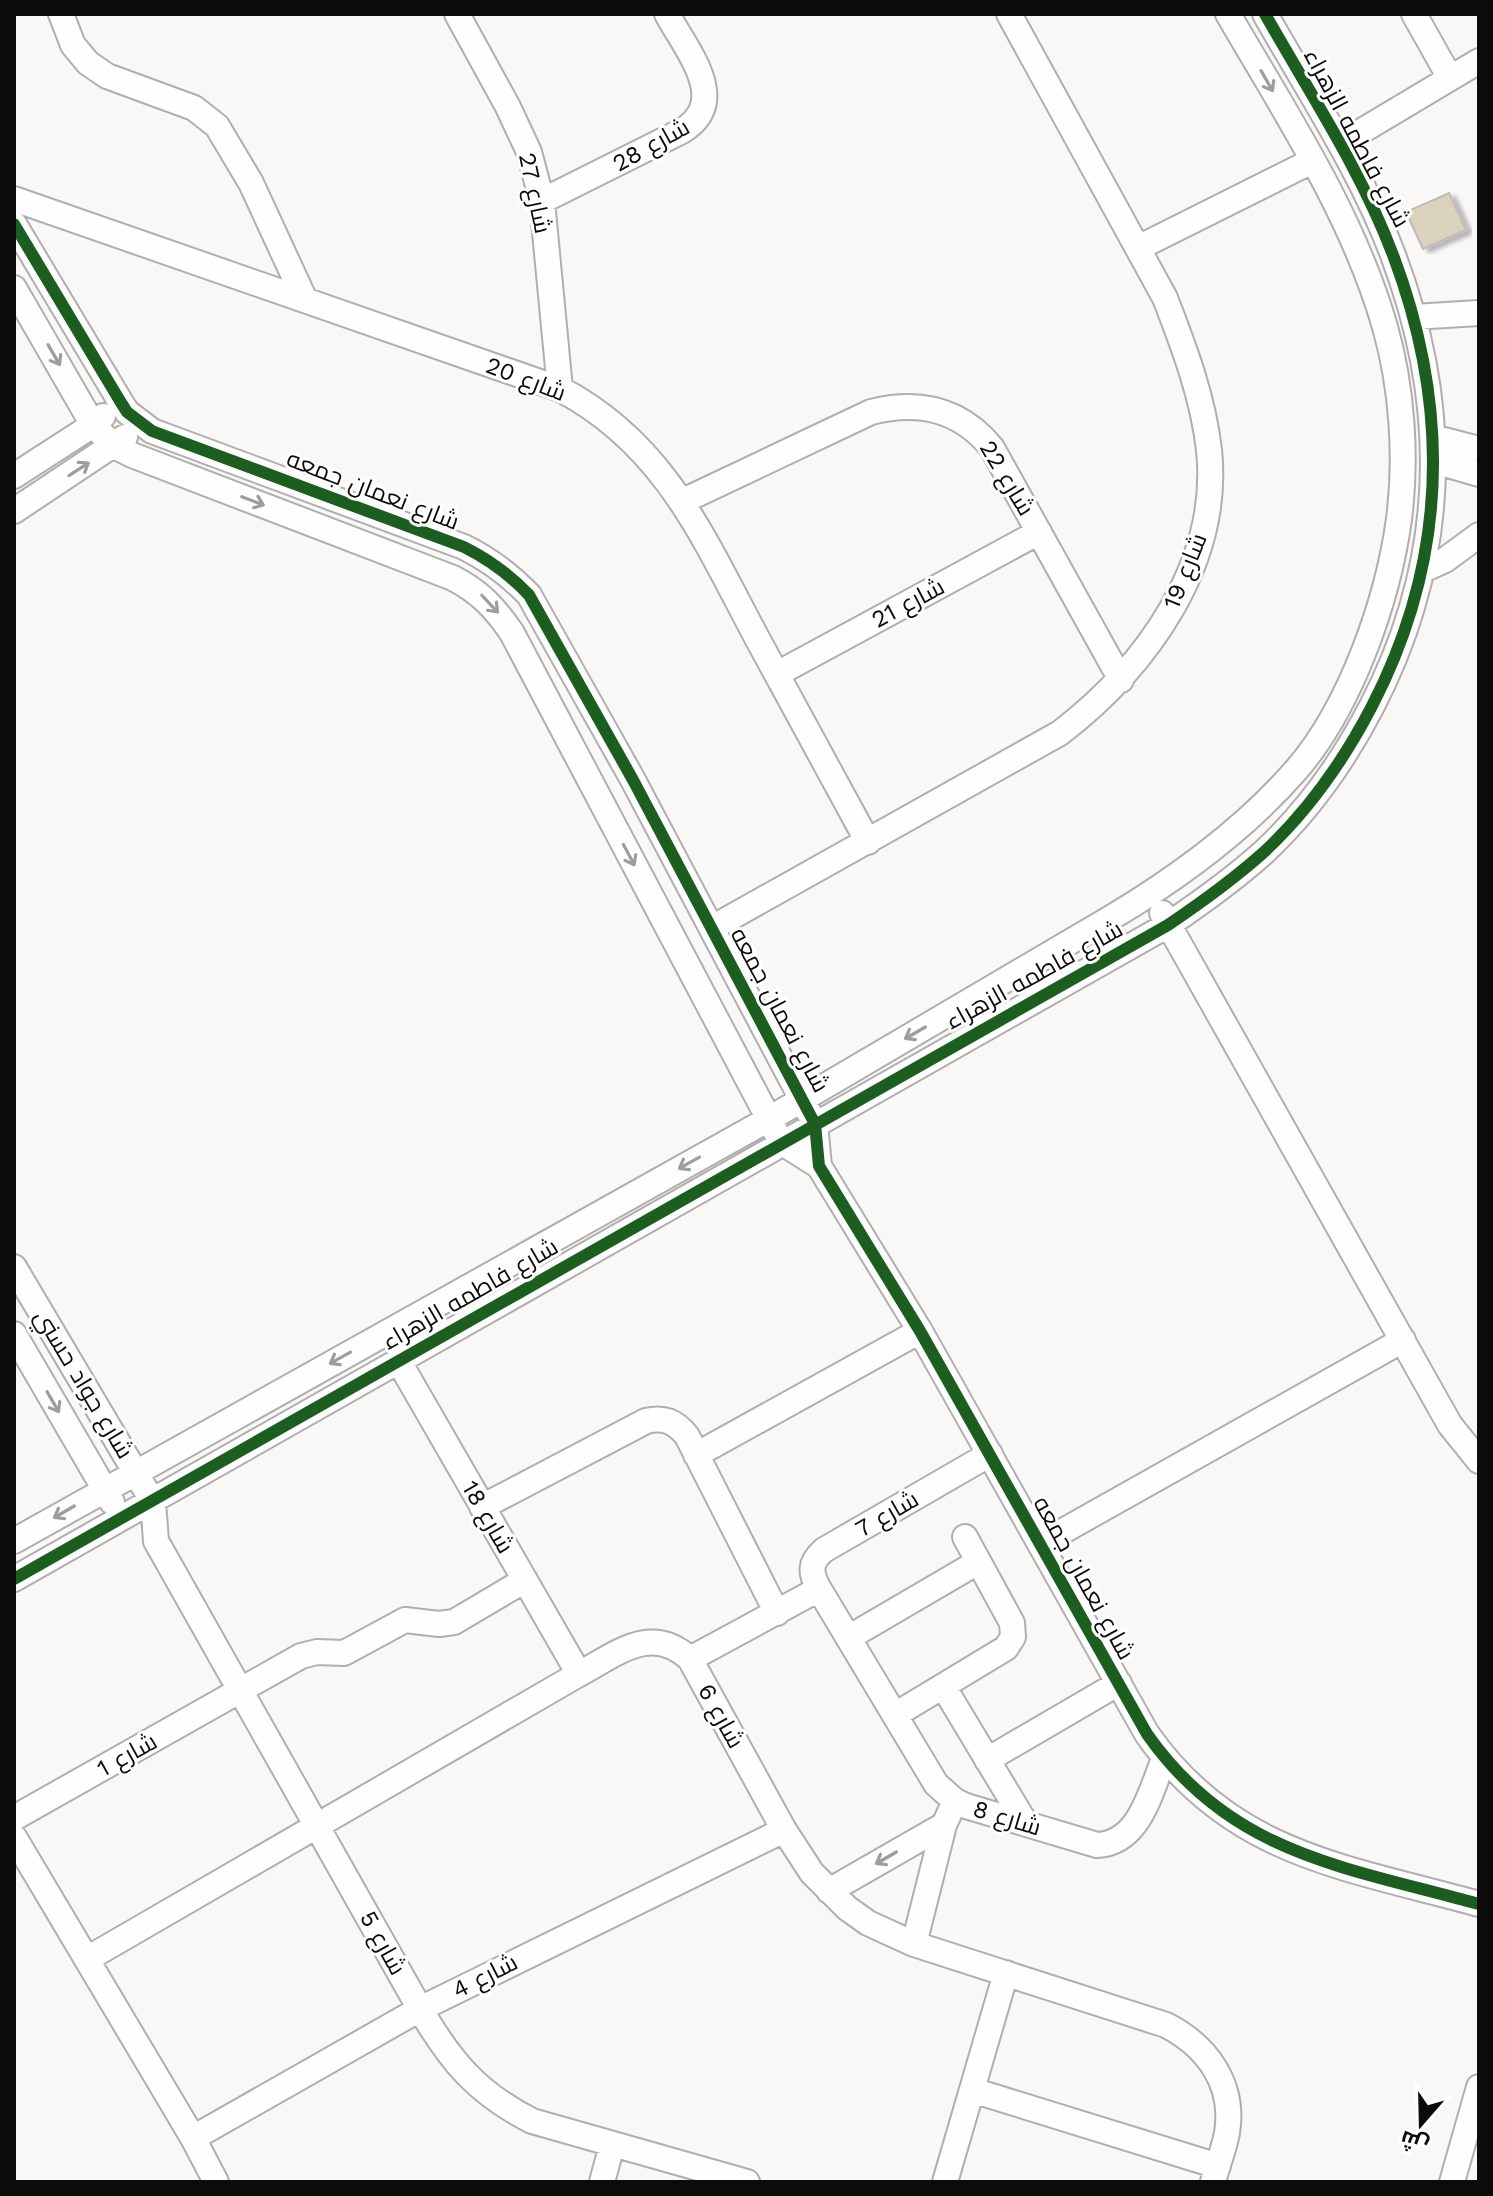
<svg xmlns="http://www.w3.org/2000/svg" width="1493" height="2196" font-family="'Work Sans',Cairo,sans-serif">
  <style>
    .building { fill: #dbd2be; stroke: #bdbcbb; stroke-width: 2; filter: url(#shadow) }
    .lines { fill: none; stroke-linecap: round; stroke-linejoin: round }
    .minor-casing { stroke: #b0afad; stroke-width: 28 }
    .minor { stroke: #fefefe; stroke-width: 24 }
    .cycleway-casing { stroke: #fff; stroke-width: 17 }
    .cycleway { stroke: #1b5e20; stroke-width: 12 }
    .oneway { stroke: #9d9d9c }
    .labels { text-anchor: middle; stroke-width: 6; stroke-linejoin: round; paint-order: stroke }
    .street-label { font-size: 24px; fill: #0c0b0a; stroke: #fff }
  </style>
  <defs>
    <filter id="shadow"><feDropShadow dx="6" dy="3.5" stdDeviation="2" flood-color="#0004"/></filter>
  </defs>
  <rect width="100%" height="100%" fill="#f9f8f6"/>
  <path class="building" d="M 1449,193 L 1466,230 L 1423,249 L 1406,212 Z"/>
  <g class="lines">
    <defs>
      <path id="minor" d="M 61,14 L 73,45 L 88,63 L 107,76 L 194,108 L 217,126 L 251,183 L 305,300
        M 457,14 L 508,107 L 529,152 L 542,201 L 560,389
        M 1414,14 L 1450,78
        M 1340,144 L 1479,61
        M 14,199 L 560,389 C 665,444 704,539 757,638 C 794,706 831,774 868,842
        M 542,201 L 682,131 C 731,101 687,51 667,14
        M 14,224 L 120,401 L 127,412 L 152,431 L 464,547 C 490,560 509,574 529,595 L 633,780 L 815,1124 L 819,1166 L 920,1331 L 1147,1734 C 1232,1855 1346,1867 1479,1904
        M 1138,248 L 1312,161
        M 14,288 L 93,425 L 114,446 L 132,455 L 453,578 C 480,592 495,608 512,633 L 781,1142 L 819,1166
        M 1413,317 L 1479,313
        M 1433,437 L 1479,449
        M 1434,461 L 1479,474
        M 14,476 L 93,425 L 103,416
        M 683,501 L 871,412 C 919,400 960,409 992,448 L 1121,680
        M 14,511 L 125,437
        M 1423,570 L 1445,560 L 1479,535
        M 777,674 L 1039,532
        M 1162,913 L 1450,1425 L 1479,1461
        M 712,928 L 1060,733 C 1146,667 1221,564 1209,450 C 1203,397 1184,347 1165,298 L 1009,14
        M 14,1267 L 153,1502 L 156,1541 L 420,2009 C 451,2062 477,2093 532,2121 L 747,2182
        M 14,1334 L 112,1502
        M 398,1360 L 579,1674
        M 990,1454 L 824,1550 C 809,1563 810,1573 819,1589 L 936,1784 L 955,1801 L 966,1806 L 1097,1845 C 1140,1843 1150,1792 1164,1759
        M 696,1455 L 920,1331
        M 482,1507 L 646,1421 C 664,1417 675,1421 687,1436 L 777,1613
        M 14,1541 L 769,1119 L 1109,919 C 1178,878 1244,830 1297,769 C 1351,706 1388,600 1399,519 C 1407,457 1402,387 1385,327 C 1353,215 1286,114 1228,14
        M 1040,1544 L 1403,1340
        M 14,1579 L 1168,925 C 1202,902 1234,879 1264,852 C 1309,810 1344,760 1372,706 C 1448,559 1451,409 1393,255 C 1361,170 1309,92 1265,14
        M 848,1638 L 978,1562
        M 690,1659 L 819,1589
        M 943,1686 L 1026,1824
        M 895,1715 L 1006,1648 L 1013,1637 L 1012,1623 L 965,1537
        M 987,1760 L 1119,1683
        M 14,1818 L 301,1656 L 317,1652 L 344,1653 L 405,1620 L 439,1624 L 454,1622 L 525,1580
        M 14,1837 L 193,2138 L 216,2182
        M 829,1891 L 944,1825
        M 914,1944 L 944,1825 L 955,1801
        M 87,1959 L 579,1674 C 617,1654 651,1623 690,1659 L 784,1830 L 812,1873 L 847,1908 L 868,1923 L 914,1944 L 1166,2025 C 1207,2046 1235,2084 1227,2133 C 1224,2149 1217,2166 1213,2182
        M 972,2090 L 1218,2166
        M 193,2138 L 420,2009 L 784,1830
        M 602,2182 L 612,2145
        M 945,2182 L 1006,1973
        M 1452,2182 L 1479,2087"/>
    </defs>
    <use href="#minor" class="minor-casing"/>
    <use href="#minor" class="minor"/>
    <defs>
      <path id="cycleway" d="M 14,224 L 120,401 L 127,412 L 152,431 L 464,547 C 490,560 509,574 529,595 L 633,780 L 815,1124 L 819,1166 L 920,1331 L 1147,1734 C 1232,1855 1346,1867 1479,1904
        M 14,1579 L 1168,925 C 1202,902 1234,879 1264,852 C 1309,810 1344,760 1372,706 C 1448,559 1451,409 1393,255 C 1361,170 1309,92 1265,14"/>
    </defs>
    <use href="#cycleway" class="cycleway-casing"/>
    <use href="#cycleway" class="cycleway"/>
  </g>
  <defs><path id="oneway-shaft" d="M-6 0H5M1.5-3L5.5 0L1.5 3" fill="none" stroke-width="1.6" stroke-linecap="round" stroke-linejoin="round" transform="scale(2)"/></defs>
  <g class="oneway">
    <use href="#oneway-shaft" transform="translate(1267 81) rotate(60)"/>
    <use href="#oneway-shaft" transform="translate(54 355) rotate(60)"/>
    <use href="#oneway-shaft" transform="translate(79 469) rotate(-33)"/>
    <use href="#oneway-shaft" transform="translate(253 501) rotate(21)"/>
    <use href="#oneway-shaft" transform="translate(490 604) rotate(47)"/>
    <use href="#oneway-shaft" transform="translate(629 855) rotate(62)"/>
    <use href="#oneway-shaft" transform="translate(915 1033) rotate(150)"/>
    <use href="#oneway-shaft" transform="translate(689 1163) rotate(151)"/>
    <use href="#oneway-shaft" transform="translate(340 1358) rotate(151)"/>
    <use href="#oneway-shaft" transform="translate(53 1402) rotate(60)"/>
    <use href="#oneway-shaft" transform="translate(64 1512) rotate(150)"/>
    <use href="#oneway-shaft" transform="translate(886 1858) rotate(150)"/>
  </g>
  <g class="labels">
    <g class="street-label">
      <text transform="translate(1357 138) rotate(62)" y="8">شارع فاطمه الزهراء</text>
      <text transform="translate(651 145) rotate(-29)" y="8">شارع 28</text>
      <text transform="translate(535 193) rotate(78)" y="8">شارع 27</text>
      <text transform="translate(526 379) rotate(21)" y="8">شارع 20</text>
      <text transform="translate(1007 478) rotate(59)" y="8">شارع 22</text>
      <text transform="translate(373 490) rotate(21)" y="8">شارع نعمان جمعه</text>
      <text transform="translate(1185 571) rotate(-68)" y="8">شارع 19</text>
      <text transform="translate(908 603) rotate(-28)" y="8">شارع 21</text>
      <text transform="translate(1034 975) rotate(-29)" y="8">شارع فاطمه الزهراء</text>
      <text transform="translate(780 1010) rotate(62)" y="8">شارع نعمان جمعه</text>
      <text transform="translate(470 1294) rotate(-30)" y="8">شارع فاطمه الزهراء</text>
      <text transform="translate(84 1384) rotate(59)" y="8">شارع جواد حسني</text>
      <text transform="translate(887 1514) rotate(-30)" y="8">شارع 7</text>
      <text transform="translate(488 1517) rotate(60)" y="8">شارع 18</text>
      <text transform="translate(1084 1578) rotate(61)" y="8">شارع نعمان جمعه</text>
      <text transform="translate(721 1716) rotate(61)" y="8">شارع 6</text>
      <text transform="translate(127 1755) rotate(-29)" y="8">شارع 1</text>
      <text transform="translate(1007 1818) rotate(17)" y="8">شارع 8</text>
      <text transform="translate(383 1943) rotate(61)" y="8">شارع 5</text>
      <text transform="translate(485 1976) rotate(-27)" y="8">شارع 4</text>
    </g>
  </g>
  <rect width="1493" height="2196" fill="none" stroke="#0c0b0a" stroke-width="32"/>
  <g transform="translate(1421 2124) rotate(200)" stroke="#ffffff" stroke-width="6" paint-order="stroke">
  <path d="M0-6L14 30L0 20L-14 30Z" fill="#0c0b0a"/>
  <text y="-12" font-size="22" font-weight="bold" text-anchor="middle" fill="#0c0b0a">ش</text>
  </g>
</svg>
